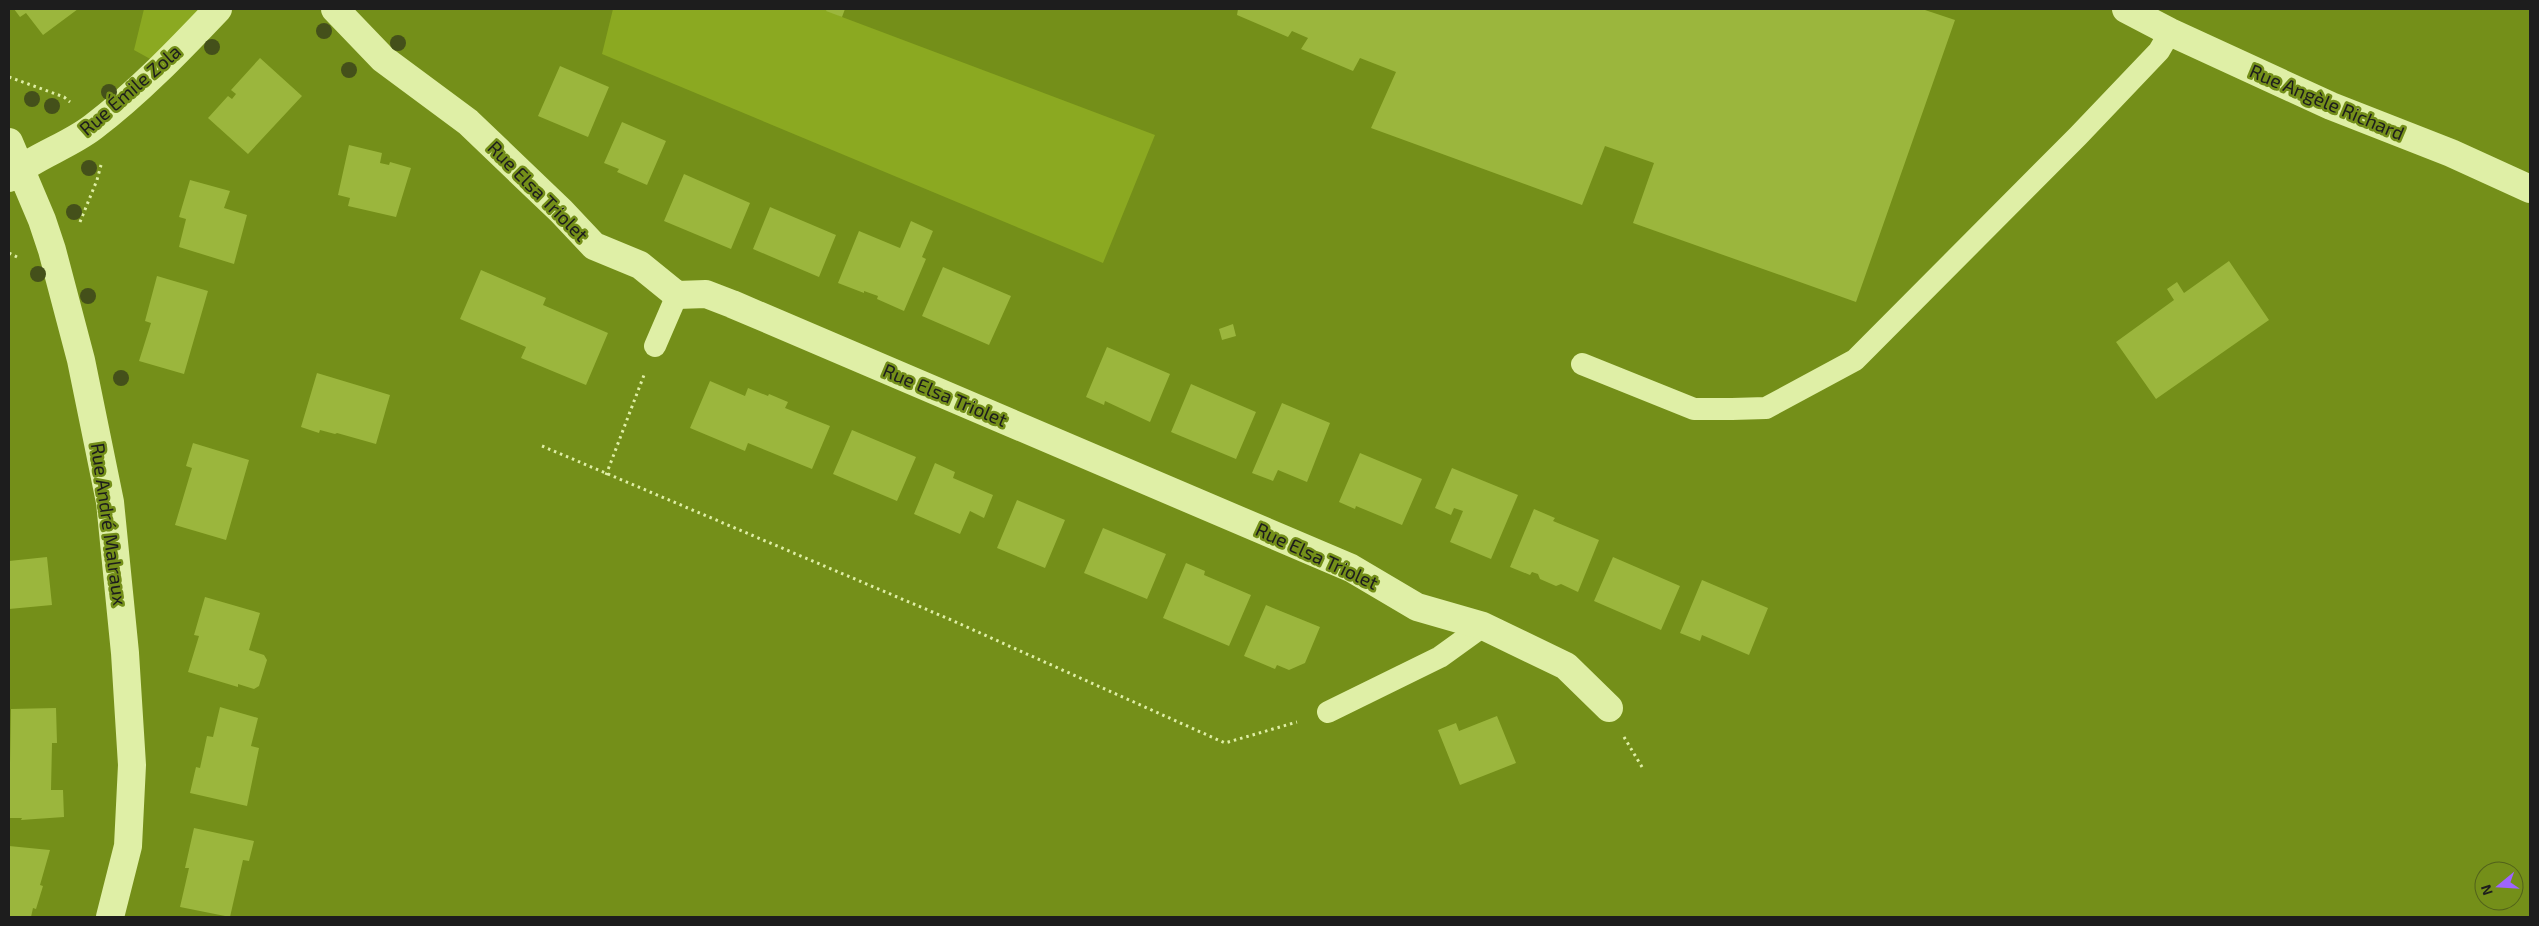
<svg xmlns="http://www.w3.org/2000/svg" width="2539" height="926" font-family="'Exo 2',sans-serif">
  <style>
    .green { fill: #8ba921 }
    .building { fill: #9bb63d }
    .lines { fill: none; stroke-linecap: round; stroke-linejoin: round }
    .path { stroke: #dfefa6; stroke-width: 3; stroke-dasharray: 2.5 4; stroke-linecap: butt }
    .service { stroke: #dfefa6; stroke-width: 22 }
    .minor { stroke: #dfefa6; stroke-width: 28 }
    .tertiary { stroke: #dfefa6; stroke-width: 28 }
    .tree { fill: #44501a }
    .labels { text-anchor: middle; stroke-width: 5; stroke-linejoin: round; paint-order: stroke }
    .street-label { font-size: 19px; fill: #1d1d1d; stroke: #748f19 }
  </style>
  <rect width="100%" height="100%" fill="#748f19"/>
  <path class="green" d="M 144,9 L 218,9 L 163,66 L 134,50 Z
    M 613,9 L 826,9 L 842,17 L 1155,135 L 1103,263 L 602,54 Z"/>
  <path class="building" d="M 14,9 L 78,9 L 43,35 L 26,13 L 20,17 Z
    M 827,9 L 845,9 L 842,17 L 826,11 Z
    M 1238,9 L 1922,9 L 1955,20 L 1856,302 L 1633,223 L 1654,163 L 1605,146 L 1582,205 L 1371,128 L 1396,72 L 1360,58 L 1353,71 L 1301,49 L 1308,38 L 1292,31 L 1288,37 L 1237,15 Z
    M 260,58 L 302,96 L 248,154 L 208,118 L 228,96 L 232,99 L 236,94 L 231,90 Z
    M 560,66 L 609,87 L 588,137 L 538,116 Z
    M 622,122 L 666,141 L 647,185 L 617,172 L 619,169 L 604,163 Z
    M 349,145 L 382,153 L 380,163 L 389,165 L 390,162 L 411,168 L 396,217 L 348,206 L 350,198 L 338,195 Z
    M 684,174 L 750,203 L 731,249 L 664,221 Z
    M 190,180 L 230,191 L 224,208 L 247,215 L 234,264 L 179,247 L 186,219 L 179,217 Z
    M 770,207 L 836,235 L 819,277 L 753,249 Z
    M 911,221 L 933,231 L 922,257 L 926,259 L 904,311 L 877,299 L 878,296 L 864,291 L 864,293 L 838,283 L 859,231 L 900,248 Z
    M 2229,261 L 2269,320 L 2156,399 L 2116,342 L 2174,300 L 2167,289 L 2177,282 L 2184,293 Z
    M 943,267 L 1011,296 L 989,345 L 922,316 Z
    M 481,270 L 546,298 L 543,305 L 608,333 L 586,385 L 521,358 L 526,347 L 460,319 Z
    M 157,276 L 208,291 L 184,374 L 139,361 L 151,323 L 145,321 Z
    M 1233,324 L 1236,336 L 1222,340 L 1219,329 Z
    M 1107,347 L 1170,374 L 1150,422 L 1105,401 L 1104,405 L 1086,397 Z
    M 317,373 L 390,395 L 376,444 L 337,433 L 335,434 L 320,430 L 319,433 L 301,427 Z
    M 710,381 L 745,396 L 748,388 L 768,396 L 769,394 L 788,402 L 785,408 L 830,426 L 812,469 L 748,443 L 745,451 L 690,428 Z
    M 1191,384 L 1256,412 L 1236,459 L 1171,432 Z
    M 1282,403 L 1330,423 L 1307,482 L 1278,470 L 1273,481 L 1252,473 Z
    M 852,430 L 916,457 L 897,501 L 833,474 Z
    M 193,443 L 249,460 L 226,540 L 175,525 L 192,468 L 186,466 Z
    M 1360,453 L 1422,479 L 1402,525 L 1356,506 L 1355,509 L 1339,502 Z
    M 935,463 L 955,472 L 953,478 L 993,495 L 984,518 L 970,511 L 960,534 L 914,514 Z
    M 1452,468 L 1518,495 L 1491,559 L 1450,542 L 1463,511 L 1454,508 L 1451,515 L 1435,508 Z
    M 1017,500 L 1065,520 L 1045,568 L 997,548 Z
    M 1534,509 L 1555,518 L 1553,521 L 1599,540 L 1578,592 L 1561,584 L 1556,586 L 1540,579 L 1538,574 L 1532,572 L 1530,575 L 1510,567 Z
    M 1103,528 L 1166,554 L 1147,599 L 1084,573 Z
    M 47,557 L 52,605 L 9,609 L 9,561 Z
    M 1613,557 L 1680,586 L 1661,630 L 1594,601 Z
    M 1186,563 L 1205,571 L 1204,575 L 1251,595 L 1229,646 L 1163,618 Z
    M 1702,580 L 1768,608 L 1749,655 L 1702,635 L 1700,641 L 1680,633 Z
    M 205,597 L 260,613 L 249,650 L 264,655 L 267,660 L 259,686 L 254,689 L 238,684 L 238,687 L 188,672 L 199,636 L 194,635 Z
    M 1266,605 L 1320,627 L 1305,663 L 1289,670 L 1277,665 L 1275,669 L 1244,656 Z
    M 220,707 L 258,718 L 251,746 L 259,748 L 247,806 L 190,793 L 196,767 L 200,768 L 207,736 L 213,737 Z
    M 56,708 L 57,743 L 52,743 L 51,790 L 63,790 L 64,817 L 21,820 L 22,818 L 9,818 L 11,709 Z
    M 1497,716 L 1516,763 L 1460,785 L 1438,730 L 1456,723 L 1459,731 Z
    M 194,828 L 254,841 L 249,861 L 243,860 L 230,917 L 180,907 L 189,868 L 185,868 Z
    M 9,846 L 50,850 L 40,885 L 43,886 L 36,909 L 33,908 L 31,917 L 9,917 Z"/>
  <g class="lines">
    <path class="path" d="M 9,77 L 64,97 L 70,102
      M 80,222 L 97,180 L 101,165
      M 9,253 L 17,257
      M 542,446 L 949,619 L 1225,743 L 1297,722
      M 606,475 L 644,375
      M 1624,737 L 1642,767"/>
    <path class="service" d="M 655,346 L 677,295
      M 1582,364 L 1694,409 L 1732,409 L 1766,408 L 1855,360 L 2078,136 L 2159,51 L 2170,32
      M 1328,712 L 1440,657 L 1483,626"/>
    <path class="minor" d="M 335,9 L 383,59 L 468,122 L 561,211 L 594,246 L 640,265 L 677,295 L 706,294 L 732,304 L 1351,568 L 1417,607 L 1483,626 L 1566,666 L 1609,708
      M 9,142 L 42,220 L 52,250 L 81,360 L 110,502 L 125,653 L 132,765 L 128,846 L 110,917
      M 9,178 C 34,156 67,147 93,127 C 139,92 179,50 218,9"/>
    <path class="tertiary" d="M 2126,9 L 2170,32 L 2331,106 L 2451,153 L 2530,189"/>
  </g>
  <g class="tree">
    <circle cx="324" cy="31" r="8"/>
    <circle cx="398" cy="43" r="8"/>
    <circle cx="212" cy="47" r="8"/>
    <circle cx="349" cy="70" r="8"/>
    <circle cx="109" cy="92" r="8"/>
    <circle cx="32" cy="99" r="8"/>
    <circle cx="52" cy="106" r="8"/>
    <circle cx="89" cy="168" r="8"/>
    <circle cx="74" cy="212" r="8"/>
    <circle cx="38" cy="274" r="8"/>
    <circle cx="88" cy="296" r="8"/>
    <circle cx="121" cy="378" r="8"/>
  </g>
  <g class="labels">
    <g class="street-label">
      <text transform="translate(130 90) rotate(-41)" y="7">Rue Émile Zola</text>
      <text transform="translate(2327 102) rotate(23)" y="7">Rue Angèle Richard</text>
      <text transform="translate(538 191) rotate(45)" y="7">Rue Elsa Triolet</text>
      <text transform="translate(945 395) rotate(23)" y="7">Rue Elsa Triolet</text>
      <text transform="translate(109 524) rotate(82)" y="7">Rue André Malraux</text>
      <text transform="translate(1317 556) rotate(25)" y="7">Rue Elsa Triolet</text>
    </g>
  </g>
  <rect width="2539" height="926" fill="none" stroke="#1d1d1d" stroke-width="20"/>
  <g transform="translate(2499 886) rotate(252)"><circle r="24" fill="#748f19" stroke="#51611b"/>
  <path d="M0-4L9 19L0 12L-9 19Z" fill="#9f64ff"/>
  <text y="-8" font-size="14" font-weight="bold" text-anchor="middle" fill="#1d1d1d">N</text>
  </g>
</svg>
